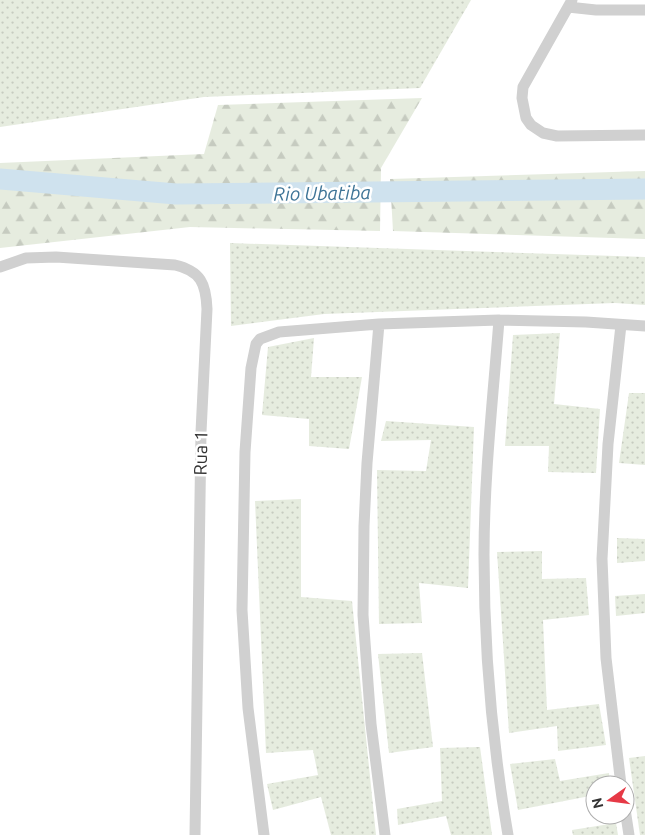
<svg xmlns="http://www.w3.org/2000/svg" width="645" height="835" font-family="Ubuntu,sans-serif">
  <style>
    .grass { fill: url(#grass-dots) }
    .forest { fill: url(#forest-firs) }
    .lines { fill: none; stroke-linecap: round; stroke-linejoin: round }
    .river { stroke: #cfe2ee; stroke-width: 21 }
    .minor { stroke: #d0d0d0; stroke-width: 11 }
    .labels { text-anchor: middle; stroke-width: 5; stroke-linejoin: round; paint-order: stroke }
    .street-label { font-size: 18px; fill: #333; stroke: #fff }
    .water-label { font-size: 19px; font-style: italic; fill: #3f7597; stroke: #fff }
  </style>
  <defs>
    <pattern id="grass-dots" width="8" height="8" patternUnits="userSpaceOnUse" patternTransform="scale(1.25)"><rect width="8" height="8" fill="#e6ecdf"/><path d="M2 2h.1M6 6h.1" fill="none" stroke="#c6cbc0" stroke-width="1.8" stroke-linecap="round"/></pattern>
    <pattern id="forest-firs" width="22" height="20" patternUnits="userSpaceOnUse" patternTransform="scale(1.25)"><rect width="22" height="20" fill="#e6ecdf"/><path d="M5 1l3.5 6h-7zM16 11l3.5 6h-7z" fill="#c6cbc0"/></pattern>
  </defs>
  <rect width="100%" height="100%" fill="#fff"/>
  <path class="grass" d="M 0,0 L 471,0 L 420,88 L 204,97 L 0,127 Z
    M 230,243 L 645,257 L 645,305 L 615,303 L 324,314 L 231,326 Z
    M 560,333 L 554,404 L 600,409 L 596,473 L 548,472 L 549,446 L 505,446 L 513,335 Z
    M 314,338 L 311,377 L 362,377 L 349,449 L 309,446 L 309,419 L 262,415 L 268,347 Z
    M 629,393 L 645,393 L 645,465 L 619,463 Z
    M 386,421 L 474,427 L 468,588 L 419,583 L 422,623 L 379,624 L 377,470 L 426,471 L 431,440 L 381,441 Z
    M 301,499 L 301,597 L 352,601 L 376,835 L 331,835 L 321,797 L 273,810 L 267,784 L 318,775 L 313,750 L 266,753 L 255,501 Z
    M 617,538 L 645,539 L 645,561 L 617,563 Z
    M 542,551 L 542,579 L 586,578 L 589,615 L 543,620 L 547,710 L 599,704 L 606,745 L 558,751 L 557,726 L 509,733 L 497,552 Z
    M 645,594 L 645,613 L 616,616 L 615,596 Z
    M 422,653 L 433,747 L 389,753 L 378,654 Z
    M 480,747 L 492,835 L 451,835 L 446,816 L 398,825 L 397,809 L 442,801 L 440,748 Z
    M 645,756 L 645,835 L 640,835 L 629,758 Z
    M 555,759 L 560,781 L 609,773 L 610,785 L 595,785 L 595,795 L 518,810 L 510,764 Z
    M 616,823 L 618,835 L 573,835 L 572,830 Z"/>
  <path class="forest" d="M 422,98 L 381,168 L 380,231 L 190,227 L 0,248 L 0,163 L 204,154 L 218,105 Z
    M 645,171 L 645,239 L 393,231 L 390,179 Z"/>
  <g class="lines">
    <path class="river" d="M 0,179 L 176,194 L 645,189"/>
    <path class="minor" d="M 572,0 L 523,87 L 522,98 L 526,118 L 531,125 L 543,133 L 557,136 L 645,135
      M 568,7 L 596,10 L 645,10
      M 0,267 L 26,258 L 56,257 L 175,265 C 201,271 206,284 207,309 L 201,432 L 195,835
      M 499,320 C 493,398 484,477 484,555 C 484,649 492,742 508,835
      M 379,324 L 367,463 L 364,526 L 363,615 L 371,724 L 385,835
      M 621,325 L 608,444 L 602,559 L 606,658 L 621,785
      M 625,809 L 629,835
      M 264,835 L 248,708 L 242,610 L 245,452 L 251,368 L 256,344 L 260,339 L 279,332 L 379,324 L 499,320 L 586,322 L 645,326"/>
  </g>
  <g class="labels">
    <g class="street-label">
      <text transform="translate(201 453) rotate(-89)" y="6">Rua 1</text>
    </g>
    <g class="water-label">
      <text transform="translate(322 193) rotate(-1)" y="7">Rio Ubatiba</text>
    </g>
  </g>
  <g transform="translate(610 800) rotate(256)"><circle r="24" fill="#ffffff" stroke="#adadad"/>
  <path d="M0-4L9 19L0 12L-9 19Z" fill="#e63946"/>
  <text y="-8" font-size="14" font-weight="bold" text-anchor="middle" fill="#333333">N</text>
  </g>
</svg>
